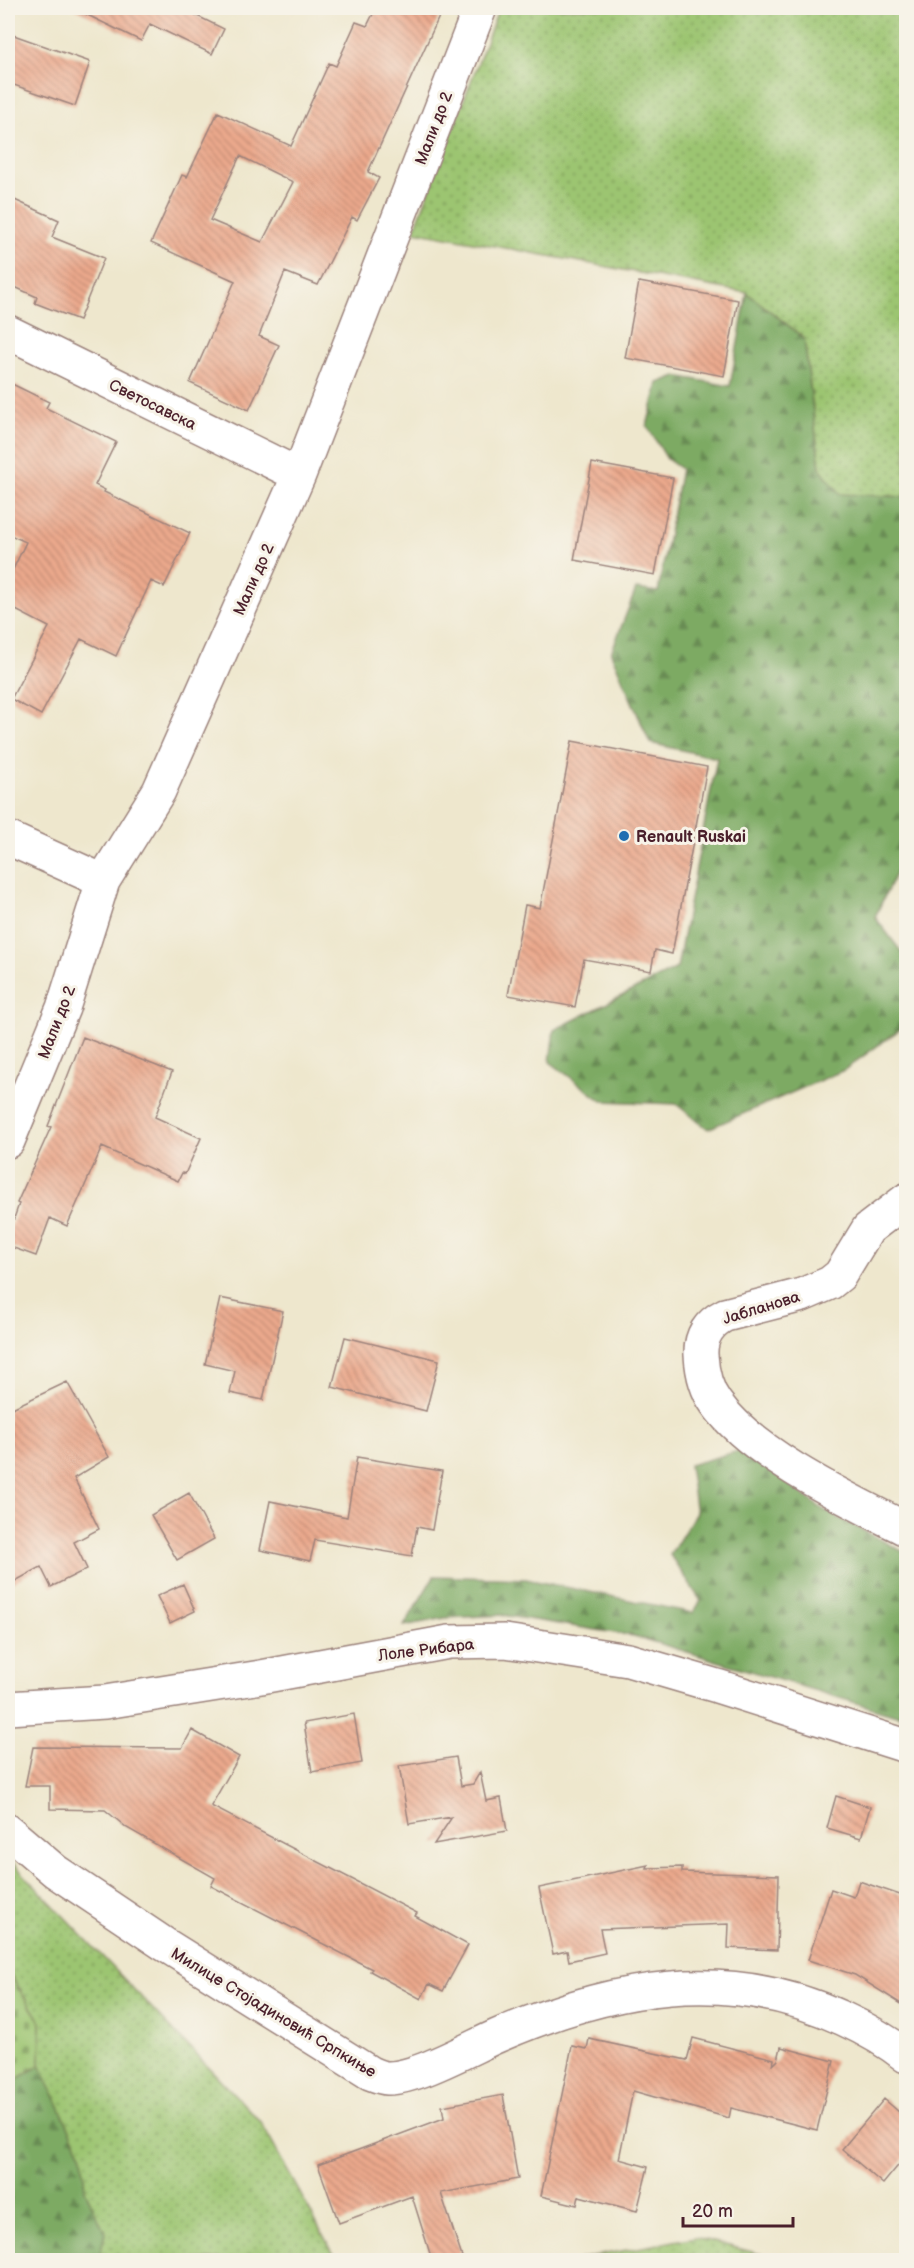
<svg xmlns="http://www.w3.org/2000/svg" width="914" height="2268" font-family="'Balsamiq Sans',sans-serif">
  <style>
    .grass { fill: url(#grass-dots); stroke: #73724e; stroke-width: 1.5 }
    .forest { fill: url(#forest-firs); stroke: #646447; stroke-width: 1.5 }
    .cemetery { fill: url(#cemetery-stones); stroke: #73724e; stroke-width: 1.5 }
    .building { fill: url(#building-back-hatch); fill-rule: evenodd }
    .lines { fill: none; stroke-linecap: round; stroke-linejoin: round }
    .street-casing { stroke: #9c837c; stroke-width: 36 }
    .secondary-casing { stroke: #9c837c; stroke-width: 36 }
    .street { stroke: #fff; stroke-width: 33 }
    .secondary { stroke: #fff; stroke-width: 33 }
    .poi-dot { fill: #1f6fb2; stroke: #f7f3e8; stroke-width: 2 }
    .labels { text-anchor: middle; stroke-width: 6; stroke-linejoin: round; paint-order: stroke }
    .street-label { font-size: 16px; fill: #4a1f2b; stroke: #f7f3e8 }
    .poi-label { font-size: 16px; font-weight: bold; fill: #4a1f2b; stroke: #f7f3e8; text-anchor: start }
  </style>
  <defs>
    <pattern id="grass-dots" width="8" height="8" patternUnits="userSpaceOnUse" patternTransform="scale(1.5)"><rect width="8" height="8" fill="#9cc571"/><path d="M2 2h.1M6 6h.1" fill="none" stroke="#819f5d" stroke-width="1.8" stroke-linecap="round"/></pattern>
    <pattern id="forest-firs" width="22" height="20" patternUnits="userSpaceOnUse" patternTransform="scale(1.5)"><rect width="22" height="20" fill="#7daa63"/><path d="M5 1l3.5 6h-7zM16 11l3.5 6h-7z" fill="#688a52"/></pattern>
    <pattern id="cemetery-stones" width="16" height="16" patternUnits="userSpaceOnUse" patternTransform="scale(1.5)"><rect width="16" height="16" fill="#9cc571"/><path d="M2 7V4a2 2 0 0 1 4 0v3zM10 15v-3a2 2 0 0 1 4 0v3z" fill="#819f5d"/></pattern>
    <pattern id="building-back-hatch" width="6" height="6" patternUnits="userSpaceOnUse" patternTransform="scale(1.5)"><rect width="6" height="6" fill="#eba98c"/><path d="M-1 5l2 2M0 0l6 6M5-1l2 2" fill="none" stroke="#c08973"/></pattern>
  </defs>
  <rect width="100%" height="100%" fill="#f7f3e8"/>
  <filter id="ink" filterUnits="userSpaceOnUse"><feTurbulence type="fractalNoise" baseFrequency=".0167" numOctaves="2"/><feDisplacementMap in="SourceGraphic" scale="12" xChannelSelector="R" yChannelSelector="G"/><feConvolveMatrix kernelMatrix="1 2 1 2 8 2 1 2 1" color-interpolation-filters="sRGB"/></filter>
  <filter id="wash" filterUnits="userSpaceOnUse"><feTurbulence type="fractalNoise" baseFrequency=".008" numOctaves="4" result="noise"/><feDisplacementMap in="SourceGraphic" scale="24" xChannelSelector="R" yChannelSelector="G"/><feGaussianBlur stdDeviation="1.35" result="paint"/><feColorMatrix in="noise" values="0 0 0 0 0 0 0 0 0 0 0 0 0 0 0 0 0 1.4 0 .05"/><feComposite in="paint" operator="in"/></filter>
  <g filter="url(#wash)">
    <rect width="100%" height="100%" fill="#eee7cd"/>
    <path class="grass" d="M 499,8 L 906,8 L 906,497 L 840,495 L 820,468 L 804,338 L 747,293 L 414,231 Z
      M 8,1858 L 260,2121 L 337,2260 L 8,2260 L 8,2084 L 40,2065 L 41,2023 L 8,1971 Z
      M 695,2237 L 783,2260 L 578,2260 L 585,2258 Z"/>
    <path class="forest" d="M 747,293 L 804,338 L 820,468 L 840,494 L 906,497 L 906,851 L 875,917 L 906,958 L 906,1025 L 844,1070 L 708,1129 L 676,1104 L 602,1101 L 550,1062 L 554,1030 L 677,968 L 717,758 L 650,743 L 611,653 L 636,589 L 658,592 L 681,469 L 667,459 L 647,426 L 658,383 L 676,376 L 730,386 Z
      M 742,1450 L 824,1510 L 906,1553 L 906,1718 L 634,1636 L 502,1615 L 445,1618 L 404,1626 L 434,1576 L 526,1579 L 693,1613 L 701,1601 L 670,1555 L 696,1513 L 689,1465 Z
      M 40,2065 L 82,2156 L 85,2190 L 105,2233 L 99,2260 L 8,2260 L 8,2084 Z"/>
    <path class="cemetery" d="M 8,1972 L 41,2023 L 40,2065 L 8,2084 Z"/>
    <g id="blocks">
      <path class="building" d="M 73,8 L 181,8 L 224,29 L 212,54 L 150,24 L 141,41 Z
        M 376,8 L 443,8 L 368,172 L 379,178 L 357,220 L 352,217 L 318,285 L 285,272 L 259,336 L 279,345 L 249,410 L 190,383 L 235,281 L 151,243 L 182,175 L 187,177 L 218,112 L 291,146 L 329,63 L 336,66 L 356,22 L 367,26 ZM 240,156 L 293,182 L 262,242 L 210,220 Z
        M 8,33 L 90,62 L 75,106 L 8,83 Z
        M 8,197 L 59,220 L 52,237 L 104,258 L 79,320 L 35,303 L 37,297 L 8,284 Z
        M 639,282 L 738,300 L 724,376 L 625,358 Z
        M 8,382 L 49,402 L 46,408 L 116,442 L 95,485 L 105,490 L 104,492 L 190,533 L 164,587 L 151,581 L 116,656 L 81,639 L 41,715 L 11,699 L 49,627 L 8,606 L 8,580 L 26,542 L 8,534 Z
        M 592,463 L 673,478 L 655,575 L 574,560 Z
        M 572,741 L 707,767 L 672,954 L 655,950 L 651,971 L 584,959 L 575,1007 L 508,995 L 525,905 L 540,908 Z
        M 83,1037 L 172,1072 L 155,1117 L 201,1138 L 185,1174 L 182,1173 L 178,1181 L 102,1147 L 67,1226 L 50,1218 L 36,1256 L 8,1246 L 8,1236 L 19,1204 L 17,1203 L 51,1127 L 48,1126 Z
        M 220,1298 L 283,1311 L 263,1400 L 230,1393 L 235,1371 L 205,1364 Z
        M 345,1337 L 439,1360 L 426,1411 L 332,1387 Z
        M 67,1382 L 109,1457 L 74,1478 L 99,1529 L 74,1542 L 87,1569 L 51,1587 L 41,1567 L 8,1585 L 8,1410 Z
        M 357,1457 L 442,1471 L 432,1530 L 417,1527 L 412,1556 L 315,1540 L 310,1561 L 260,1550 L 270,1501 L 347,1517 Z
        M 189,1493 L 214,1539 L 177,1560 L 151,1515 Z
        M 183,1584 L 195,1611 L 170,1623 L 157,1596 Z
        M 354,1714 L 362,1763 L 312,1772 L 304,1723 Z
        M 192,1730 L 239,1757 L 211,1806 L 417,1913 L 415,1916 L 468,1945 L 443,1991 L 429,1984 L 421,1999 L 370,1971 L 372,1969 L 211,1886 L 215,1878 L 127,1828 L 105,1810 L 50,1809 L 50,1786 L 25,1786 L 33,1747 L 182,1748 Z
        M 456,1757 L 461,1786 L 473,1784 L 480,1772 L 486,1801 L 501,1798 L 507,1831 L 434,1844 L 452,1817 L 409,1824 L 399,1766 Z
        M 836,1796 L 870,1807 L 861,1838 L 827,1828 Z
        M 648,1865 L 647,1868 L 682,1867 L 682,1872 L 779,1875 L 777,1950 L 728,1948 L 729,1924 L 600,1929 L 605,1953 L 569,1961 L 567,1951 L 553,1954 L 539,1888 Z
        M 859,1881 L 906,1897 L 906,2007 L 855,1975 L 808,1960 L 831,1889 L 854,1897 Z
        M 693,2038 L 774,2059 L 773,2065 L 778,2060 L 781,2047 L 834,2061 L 817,2130 L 731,2108 L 729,2118 L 633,2091 L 619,2159 L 648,2167 L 637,2211 L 579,2196 L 577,2205 L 541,2196 L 572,2046 L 587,2049 L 589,2039 L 687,2060 Z
        M 503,2095 L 518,2179 L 441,2193 L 463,2260 L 432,2260 L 412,2196 L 339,2223 L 318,2165 L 444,2118 L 442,2106 Z
        M 884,2099 L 906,2118 L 906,2156 L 883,2184 L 842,2149 Z"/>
    </g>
  </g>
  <g filter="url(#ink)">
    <use href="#blocks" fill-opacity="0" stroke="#9c837c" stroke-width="1.5"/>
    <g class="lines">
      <defs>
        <path id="street" d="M 8,332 L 299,475
          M 8,838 L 103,881
          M 8,1141 L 63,1008 L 103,881 L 159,791 L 299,475 L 480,8
          M 906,1200 L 868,1229 L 840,1275 L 830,1283 L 802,1295 L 725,1315 C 709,1323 700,1336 701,1355 C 702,1372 705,1388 716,1403 C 753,1455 849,1500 906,1529
          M 8,1831 L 55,1871 L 164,1944 L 370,2073 C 375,2075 382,2078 387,2078 C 415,2079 470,2048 497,2036 C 612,1986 727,1964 844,2019 C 868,2030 886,2040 906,2056"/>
        <path id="secondary" d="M 8,1708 L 105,1702 L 261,1677 L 449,1642 L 505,1641 L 628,1660 L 717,1686 L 906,1746"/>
      </defs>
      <use href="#street" class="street-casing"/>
      <use href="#secondary" class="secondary-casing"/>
      <use href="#street" class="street"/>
      <use href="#secondary" class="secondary"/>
    </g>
  </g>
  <circle class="poi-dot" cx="624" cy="836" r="6"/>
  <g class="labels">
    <g class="street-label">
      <text transform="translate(433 128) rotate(-69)" y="6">Мали до 2</text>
      <text transform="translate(153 404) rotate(26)" y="6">Светосавска</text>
      <text transform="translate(253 579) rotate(-66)" y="6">Мали до 2</text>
      <text transform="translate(56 1022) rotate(-69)" y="6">Мали до 2</text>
      <text transform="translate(761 1307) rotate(-17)" y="6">Јабланова</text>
      <text transform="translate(426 1649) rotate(-7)" y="6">Лоле Рибара</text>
      <text transform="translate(274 2012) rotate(31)" y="6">Милице Стојадиновић Српкиње</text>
    </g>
    <g class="poi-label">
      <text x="636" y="842">Renault Ruskai</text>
    </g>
  </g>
  <rect width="914" height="2268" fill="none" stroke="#f7f3e8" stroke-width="30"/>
  <path d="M683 2217v9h110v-9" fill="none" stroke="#4a1f2b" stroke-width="3"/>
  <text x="692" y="2217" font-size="18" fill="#4a1f2b" stroke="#f7f3e8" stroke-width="4.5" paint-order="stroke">20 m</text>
</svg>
